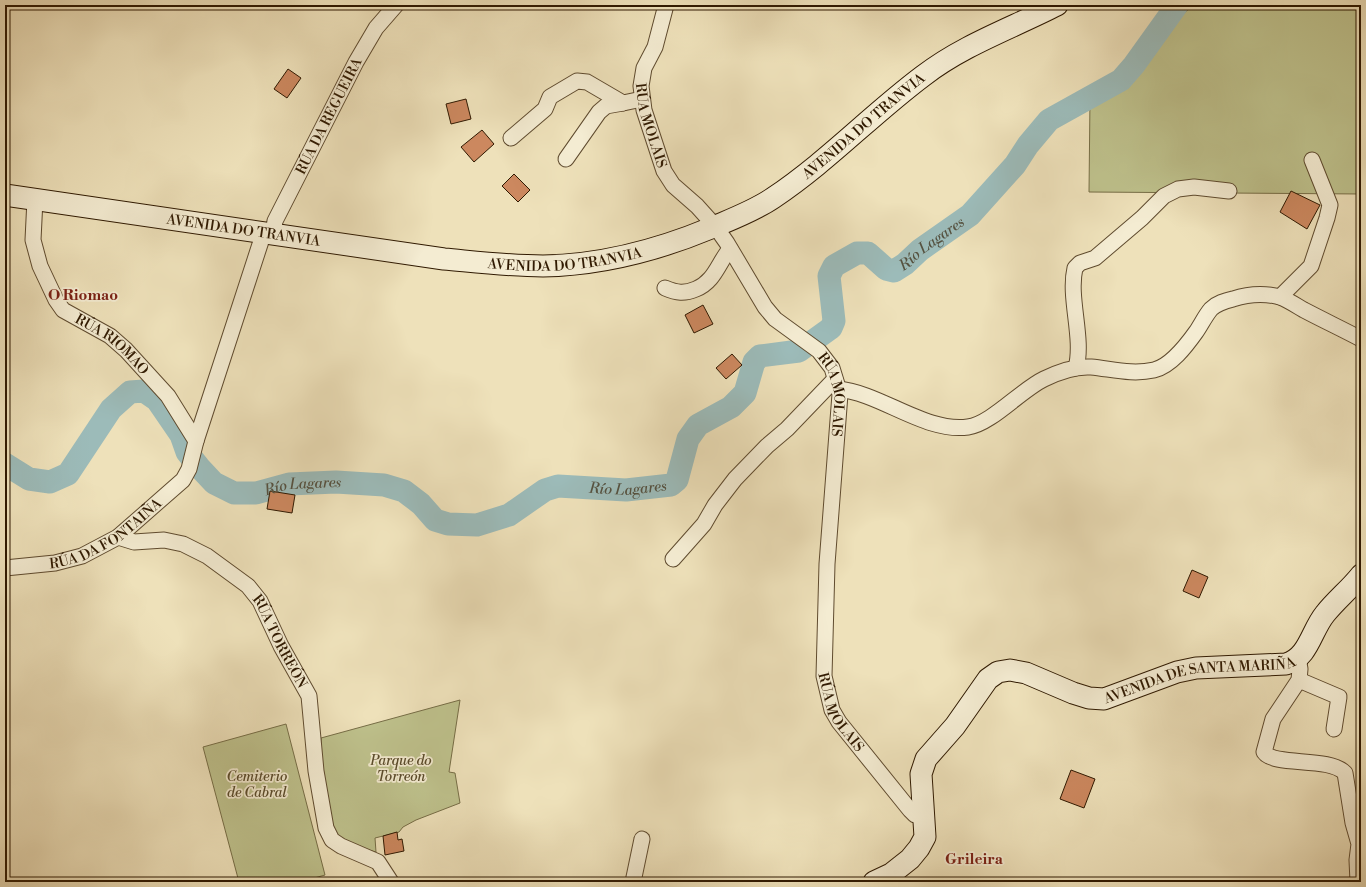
<svg xmlns="http://www.w3.org/2000/svg" width="1366" height="887" font-family="'Libre Bodoni',serif">
  <style>
    .green { fill: #bec18c; stroke: #766d46 }
    .lines { fill: none; stroke-linecap: round; stroke-linejoin: round }
    .river { stroke: #9cbbb9; stroke-width: 23 }
    .building { fill: #cc885f; stroke: #2f1901 }
    .street-casing { stroke: #5f4b2f; stroke-width: 17 }
    .secondary-casing { stroke: #2f1901; stroke-width: 23 }
    .street { stroke: #f4ecd2; stroke-width: 15 }
    .secondary { stroke: #f4ecd2; stroke-width: 21 }
    .labels { text-anchor: middle; stroke-width: 3.5; stroke-linejoin: round; paint-order: stroke }
    .street-label { font-size: 14px; fill: #2f1901; stroke: #f4ecd2 }
    .park-label { font-size: 14px; font-style: italic; fill: #5a4b2b; stroke: #f4ecd2 }
    .water-label { font-size: 15px; font-style: italic; fill: #555241; stroke: #f4ecd2 }
    .neighbourhood-label { font-size: 15px; font-weight: bold; fill: #7a1f14; stroke: #f4ecd2 }
  </style>
  <rect width="100%" height="100%" fill="#eee1ba"/>
  <filter id="stains"><feTurbulence type="fractalNoise" baseFrequency=".005" numOctaves="4"/><feColorMatrix values="0 0 0 0 .2 0 0 0 0 .09 0 0 0 0 .02 0 0 0 .5 -.17"/></filter>
  <radialGradient id="worn" r=".72"><stop offset=".6" stop-color="#630" stop-opacity="0"/><stop offset="1" stop-color="#630" stop-opacity=".3"/></radialGradient>
  <path class="green" d="M 1193,5 L 1361,5 L 1361,194 L 1089,192 L 1090,99 Z
    M 460,700 L 449,772 L 455,773 L 460,803 L 416,820 L 403,827 L 399,832 L 375,838 L 376,852 C 358,847 340,843 331,825 L 321,752 L 321,738 Z
    M 286,724 L 325,875 L 300,882 L 239,882 L 203,747 Z"/>
  <g class="lines">
    <path class="river" id="s1" d="M 5,464 L 29,479 L 50,482 L 68,474 L 111,409 L 130,392 L 144,391 L 157,400 L 181,435 L 187,452 L 199,467 L 214,483 L 234,493 L 256,493 L 289,484 L 336,482 L 384,485 L 404,491 L 421,504 L 435,520 L 448,524 L 477,525 L 509,515 L 545,490 L 558,486 L 626,490 L 671,485 L 677,480 L 688,439 L 698,425 L 731,407 L 745,393 L 754,362 L 760,356 L 799,351 L 831,328 L 834,321 L 829,276 L 834,266 L 857,253 L 868,253 L 886,269 L 894,271 L 905,264 L 920,250 L 970,215 L 1015,165 L 1028,145 L 1049,120 L 1121,80 L 1134,65 L 1177,5"/>
  </g>
  <path class="building" d="M 288,69 L 301,78 L 287,98 L 274,89 Z
    M 466,99 L 471,119 L 451,124 L 446,104 Z
    M 482,130 L 494,144 L 474,162 L 461,147 Z
    M 514,174 L 530,190 L 518,202 L 502,186 Z
    M 1291,191 L 1320,205 L 1307,229 L 1280,212 Z
    M 703,305 L 713,324 L 694,333 L 685,315 Z
    M 732,354 L 742,365 L 726,379 L 716,368 Z
    M 270,491 L 295,495 L 292,513 L 267,509 Z
    M 1192,570 L 1208,577 L 1199,598 L 1183,591 Z
    M 1071,770 L 1095,779 L 1084,808 L 1060,799 Z
    M 397,832 L 398,840 L 402,839 L 404,851 L 385,855 L 383,836 Z"/>
  <g class="lines">
    <defs>
      <g id="street">
        <path id="s2" d="M 666,5 L 655,47 L 644,68 L 641,86 L 644,110 L 664,171 L 673,185 L 697,206 L 715,226 L 727,243 L 765,307 L 775,319 L 819,351 L 832,368 L 840,394 L 827,564 L 824,676 L 832,710 L 839,722 L 910,810 L 915,815 L 925,817"/>
        <path d="M 511,138 L 545,109 L 550,97 L 577,81 L 587,82 L 623,103 L 642,99"/>
        <path d="M 566,159 L 599,112 L 606,106 L 623,103"/>
        <path id="s3" d="M 35,199 L 33,240 L 40,266 L 56,300 L 63,310 L 110,336 L 126,350 L 168,396 L 196,441"/>
        <path id="s4" d="M 273,233 L 275,221 L 356,62 L 376,28 L 396,5"/>
        <path d="M 665,288 C 677,293 684,294 696,289 C 715,281 718,263 730,249"/>
        <path d="M 1280,297 L 1311,266 L 1327,218 L 1330,205 L 1312,160"/>
        <path d="M 1076,368 C 1084,338 1068,298 1075,268 L 1080,263 L 1095,258 L 1142,218 L 1164,196 L 1178,189 L 1194,187 L 1229,191"/>
        <path d="M 838,389 C 881,393 925,433 968,427 C 991,424 1021,390 1044,379 C 1058,372 1075,366 1091,367 C 1112,369 1132,375 1154,370 C 1171,366 1186,346 1196,332 C 1201,325 1205,316 1211,309 C 1217,303 1225,301 1233,299 C 1248,294 1265,293 1280,297 C 1288,300 1297,306 1304,310 C 1323,320 1342,329 1361,339"/>
        <path id="s5" d="M 118,537 L 134,542 L 164,540 L 183,544 L 207,556 L 248,586 L 260,601 L 281,646 L 309,696 L 316,771 L 326,828 L 332,840 L 341,846 L 378,862 L 391,882"/>
        <path d="M 673,559 L 704,524 L 715,505 L 735,479 L 767,446 L 787,429 L 835,379"/>
        <path id="s6" d="M 5,568 L 55,563 L 82,556 L 118,537 L 183,480 L 189,469 L 196,441 L 264,232"/>
        <path d="M 1298,657 L 1300,669 L 1299,680 L 1273,719 L 1264,752 C 1274,767 1329,756 1345,773 L 1353,823 L 1359,844 L 1357,860 L 1358,882"/>
        <path d="M 1299,680 L 1339,697 L 1334,729"/>
        <path d="M 633,882 L 642,839"/>
      </g>
      <g id="secondary">
        <path id="s7" d="M 5,195 L 444,259 C 477,262 510,266 543,266 C 601,265 658,250 711,228 C 732,219 754,211 773,198 C 827,162 871,115 923,76 C 963,45 1012,28 1057,5"/>
        <path id="s8" d="M 874,882 L 891,874 L 910,859 L 919,848 L 925,837 L 921,774 L 926,759 L 955,726 L 988,679 L 998,672 L 1010,670 L 1026,673 L 1073,693 L 1089,698 L 1104,699 L 1177,672 L 1196,668 L 1286,664 C 1309,657 1311,631 1325,614 C 1336,600 1350,589 1361,575"/>
      </g>
    </defs>
    <use href="#street" class="street-casing"/>
    <use href="#secondary" class="secondary-casing"/>
    <use href="#street" class="street"/>
    <use href="#secondary" class="secondary"/>
  </g>
  <g class="labels">
    <g class="street-label">
      <text dy="5" stroke="none"><textPath href="#s4" startOffset="130">RÚA DA REGUEIRA</textPath></text>
      <text dy="5" stroke="none"><textPath href="#s2" startOffset="126">RÚA MOLAIS</textPath></text>
      <text dy="5" stroke="none"><textPath href="#s7" startOffset="901">AVENIDA DO TRANVIA</textPath></text>
      <text dy="5" stroke="none"><textPath href="#s7" startOffset="241">AVENIDA DO TRANVIA</textPath></text>
      <text dy="5" stroke="none"><textPath href="#s7" startOffset="565">AVENIDA DO TRANVIA</textPath></text>
      <text dy="5" stroke="none"><textPath href="#s3" startOffset="178">RÚA RIOMAO</textPath></text>
      <text dy="5" stroke="none"><textPath href="#s2" startOffset="462">RÚA MOLAIS</textPath></text>
      <text dy="5" stroke="none"><textPath href="#s6" startOffset="109">RÚA DA FONTAIÑA</textPath></text>
      <text dy="5" stroke="none"><textPath href="#s5" startOffset="208">RÚA TORREÓN</textPath></text>
      <text dy="5" stroke="none"><textPath href="#s8" startOffset="472">AVENIDA DE SANTA MARIÑA</textPath></text>
      <text dy="5" stroke="none"><textPath href="#s2" startOffset="786">RÚA MOLAIS</textPath></text>
    </g>
    <g class="park-label">
      <text x="401" y="765">Parque do<tspan x="401" dy="16">Torreón</tspan></text>
      <text x="257" y="781">Cemiterio<tspan x="257" dy="16">de Cabral</tspan></text>
    </g>
    <g class="water-label">
      <text dy="5" stroke="none"><textPath href="#s1" startOffset="1213">Río Lagares</textPath></text>
      <text dy="5" stroke="none"><textPath href="#s1" startOffset="745">Río Lagares</textPath></text>
      <text dy="5" stroke="none"><textPath href="#s1" startOffset="396">Río Lagares</textPath></text>
    </g>
    <g class="neighbourhood-label">
      <text x="83" y="300">O Riomao</text>
      <text x="974" y="864">Grileira</text>
    </g>
  </g>
  <rect width="1366" height="887" fill="none" stroke="#eee1ba" stroke-width="20"/>
  <rect x="6" y="6" width="1354" height="875" fill="none" stroke="#2f1901" stroke-width="2"/>
  <rect x="10" y="10" width="1346" height="867" fill="none" stroke="#2f1901"/>
  <rect width="100%" height="100%" filter="url(#stains)"/>
  <rect width="100%" height="100%" fill="url(#worn)"/>
</svg>
